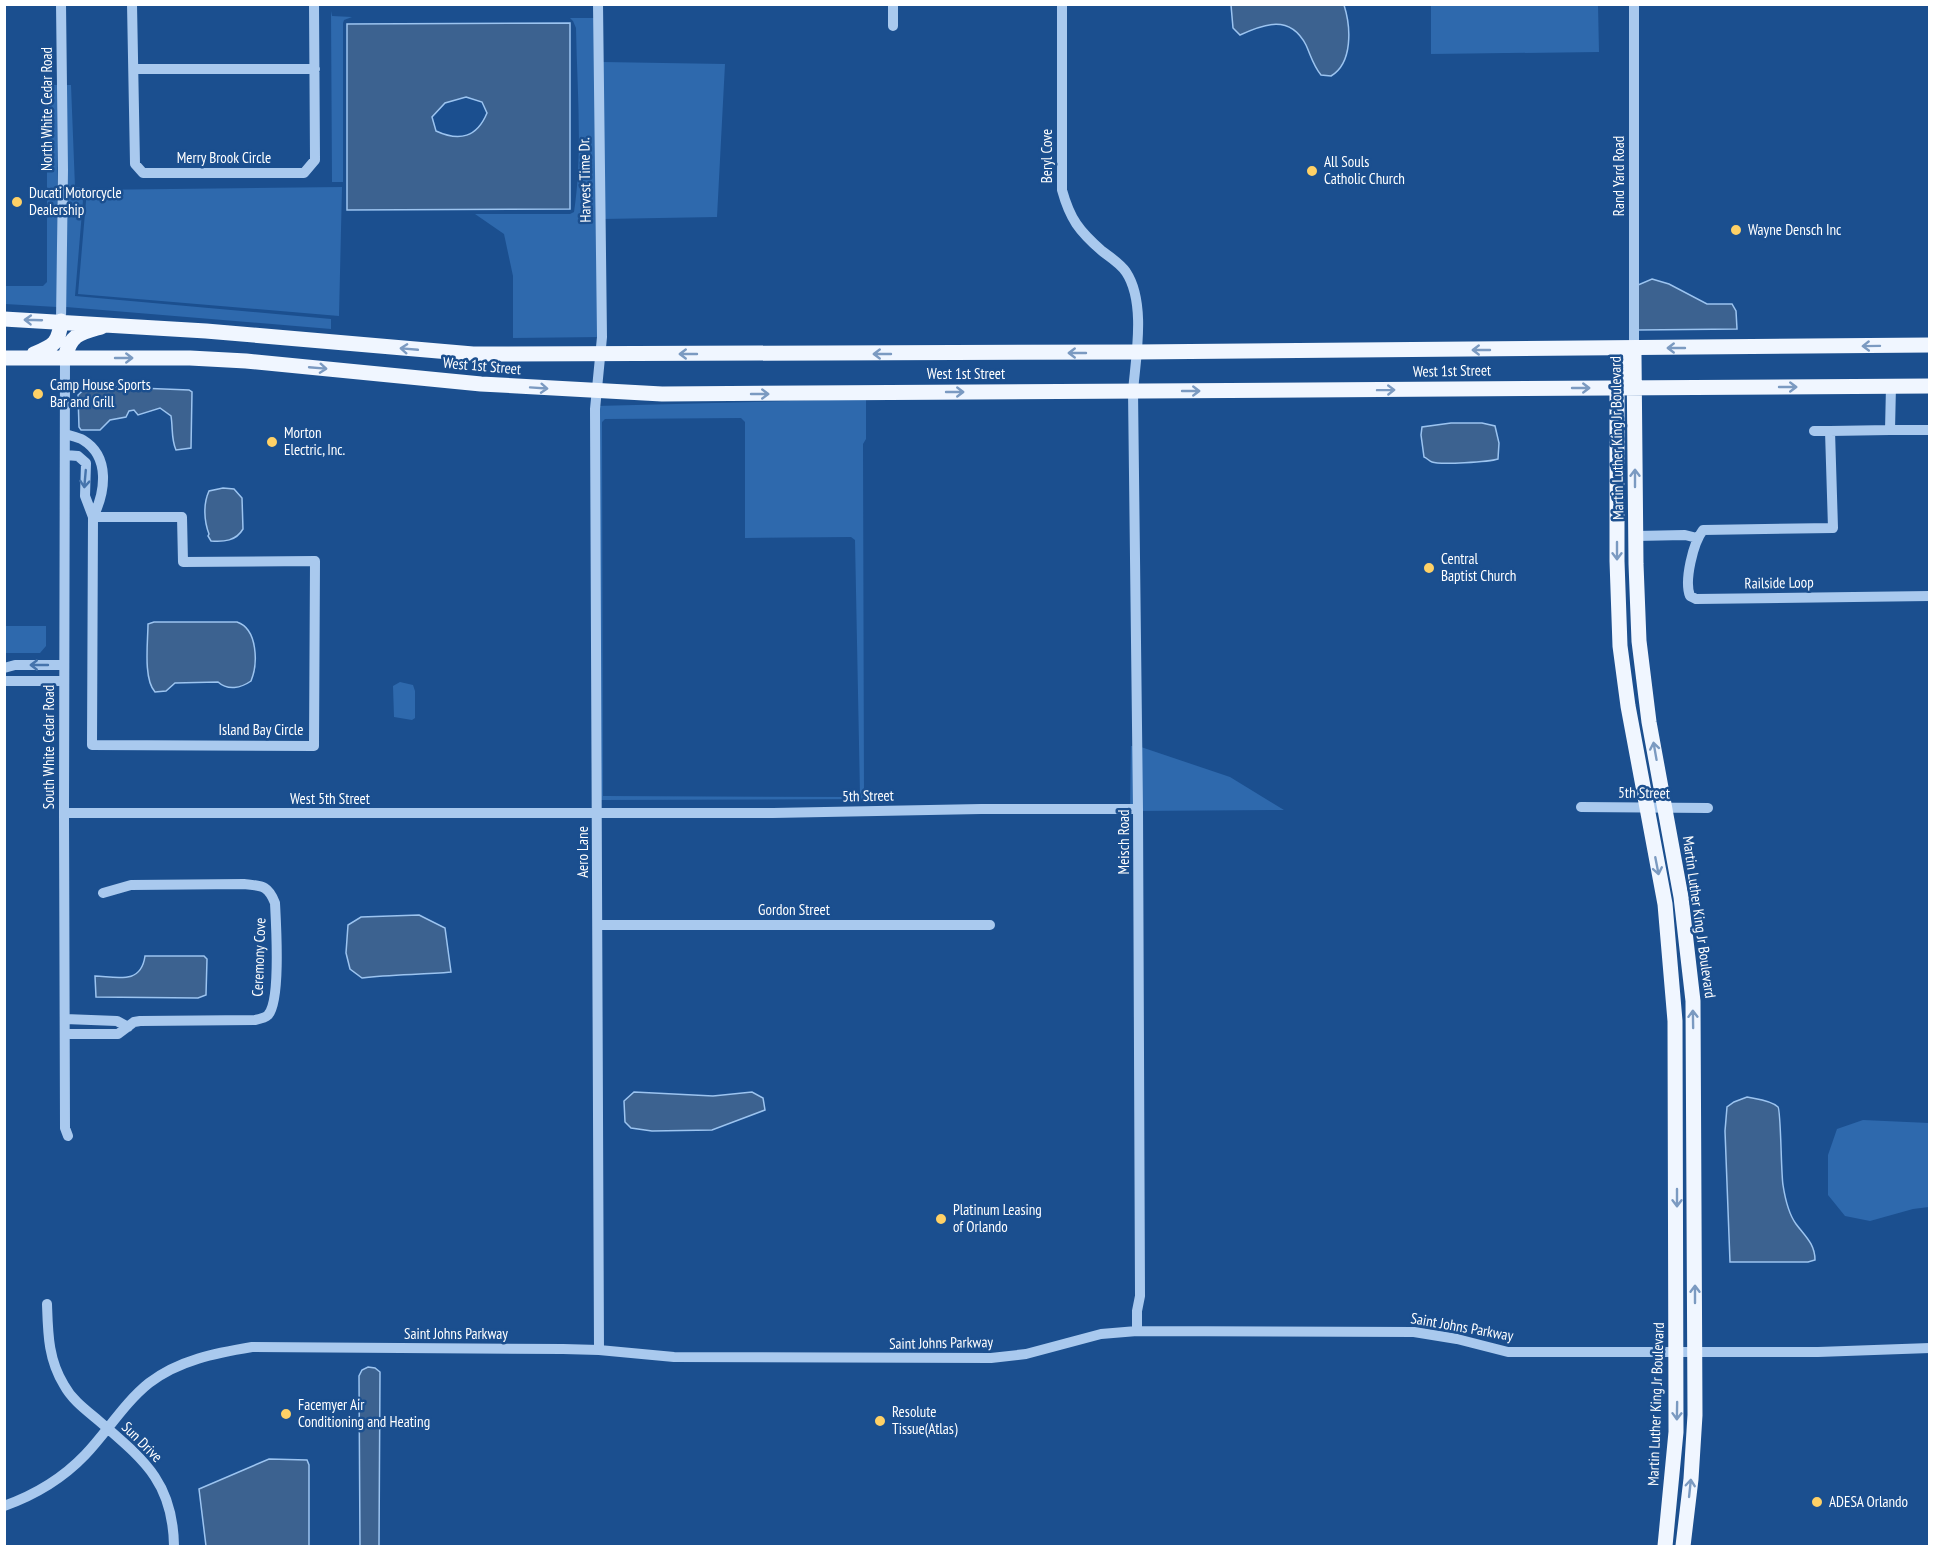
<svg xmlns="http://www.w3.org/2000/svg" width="1934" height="1551" font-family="'PT Sans Narrow',sans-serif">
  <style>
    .green { fill: #2e69ad; fill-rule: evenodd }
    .water { fill: #3c6290; stroke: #9cc4f0; stroke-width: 1.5; fill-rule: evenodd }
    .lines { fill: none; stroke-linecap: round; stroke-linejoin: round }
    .minor { stroke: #a9c9ee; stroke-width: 10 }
    .major { stroke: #f0f6ff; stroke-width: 15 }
    .oneway { stroke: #7b9ac1 }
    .oneway2 { stroke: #4674ac }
    .poi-dot { fill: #ffd166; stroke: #1b4f8f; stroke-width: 2 }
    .labels { text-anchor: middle; stroke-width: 5; stroke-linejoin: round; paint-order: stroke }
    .street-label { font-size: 15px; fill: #fff; stroke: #1b4f8f }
    .poi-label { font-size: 15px; fill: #fff; stroke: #1b4f8f; text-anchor: start }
  </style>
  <rect width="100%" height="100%" fill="#1b4f8f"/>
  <path class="green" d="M 1431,5 L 1598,5 L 1599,52 L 1431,54 Z
    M 331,11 L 332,16 L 352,17 L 344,20 L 343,23 L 343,182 L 332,182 Z
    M 570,18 L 602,18 L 603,62 L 725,64 L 717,217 L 602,219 L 602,337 L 513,338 L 513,276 L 504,234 L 475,214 L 570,214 L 574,212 C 583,153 577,88 576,28 L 573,21 Z
    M 47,85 L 58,85 L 57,307 L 5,304 L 4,286 L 43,286 L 47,282 Z
    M 67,85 L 71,85 L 75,187 L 84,188 L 75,296 L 331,319 L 331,329 L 66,307 Z
    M 342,187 L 339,316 L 78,294 L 87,190 Z
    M 866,399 L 866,439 L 863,444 L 864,799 L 599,800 L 596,406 ZM 741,418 L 745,422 L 745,538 L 851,537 L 855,540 L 860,795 L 857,797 L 603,796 L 602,422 L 605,419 Z
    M 5,626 L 46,626 L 46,646 L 40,653 L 5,653 Z
    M 400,682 L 413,685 L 415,691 L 415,718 L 412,720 L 394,717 L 393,686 Z
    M 1131,746 L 1138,746 L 1230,777 L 1284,810 L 1130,811 Z
    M 1863,1120 L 1929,1123 L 1929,1207 L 1913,1209 L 1870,1221 L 1845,1216 L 1828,1195 L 1828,1155 L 1837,1129 Z"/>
  <path class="water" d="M 1231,5 L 1344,5 C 1351,27 1353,63 1331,76 L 1321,75 C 1313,65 1311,56 1306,45 C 1290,14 1264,24 1240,35 L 1233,28 Z
    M 570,23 L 570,209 L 347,210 L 347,24 ZM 466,97 L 482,102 L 487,113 C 477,137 460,142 436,131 L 432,117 L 445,103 Z
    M 1652,279 L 1669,284 L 1707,304 L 1732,304 L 1736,311 L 1737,329 L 1638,330 L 1638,285 Z
    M 88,386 L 189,390 L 192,392 L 191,448 L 176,450 C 171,439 173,428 171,416 L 160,408 L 138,415 L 134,410 L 129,411 L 126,417 L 110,420 L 100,430 L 81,430 L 79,427 L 78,395 Z
    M 1451,423 L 1482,423 L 1495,426 L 1499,443 L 1498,459 C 1489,462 1440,465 1432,462 C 1429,461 1427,458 1424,457 L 1421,435 L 1422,427 Z
    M 223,488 L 234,489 L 242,498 L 243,529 C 236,541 224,542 211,541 L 208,536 L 209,534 C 204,521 203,504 209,491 Z
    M 154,622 L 237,622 C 258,629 258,664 251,681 C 241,688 228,691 218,682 L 175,683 L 166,691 L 155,692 C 143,679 148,641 148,624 Z
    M 419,915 L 445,928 L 451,972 C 422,975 392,974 362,978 L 350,969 L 346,953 L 348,925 L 361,917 Z
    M 145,956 L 204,956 L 207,959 L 206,995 L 198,998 L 96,997 L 95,976 C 117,977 141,985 145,956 Z
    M 634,1092 L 713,1096 L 752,1092 L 763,1098 L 765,1110 L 712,1130 L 652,1131 L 631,1128 L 625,1122 L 624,1101 Z
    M 1747,1097 C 1756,1099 1771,1100 1778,1107 C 1781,1110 1781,1174 1783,1185 C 1785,1198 1788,1213 1796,1224 C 1805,1236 1815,1244 1815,1260 L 1808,1262 L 1730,1262 L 1725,1131 L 1727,1107 L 1734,1102 Z
    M 368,1367 L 375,1368 L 380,1372 L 379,1546 L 360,1546 L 359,1376 L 362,1370 Z
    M 269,1459 L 307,1460 L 309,1465 L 309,1546 L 206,1546 L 199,1489 Z"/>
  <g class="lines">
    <path class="minor" d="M 61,4 L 63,170 L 61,321
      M 132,4 L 135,164 L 143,173 L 304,173 L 315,160 L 314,4
      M 598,4 L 602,337 L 595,409 L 599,1350
      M 893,4 L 893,26
      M 1062,4 L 1062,190 C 1070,219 1079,231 1102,251 C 1110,257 1121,264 1126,272 C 1146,302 1136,356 1133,391 L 1138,809 L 1140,1296 L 1137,1311 L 1137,1331
      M 134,69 L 315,69
      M 1634,349 L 1634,4
      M 65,357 L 64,813 L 65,1128 L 68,1136
      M 1891,386 L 1890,430 L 1930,430
      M 1890,430 L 1830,431 L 1833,528 L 1703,530 C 1693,543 1684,581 1690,596 L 1696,599 L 1930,596
      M 1814,431 L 1830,431
      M 65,434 C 71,436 78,437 83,440 C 111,457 105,493 93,517
      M 65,455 L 78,456 L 86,463 L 85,496 L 93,517 L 92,745 L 314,746 L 315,561 L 183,562 L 182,517 L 93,517
      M 1636,536 L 1685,535 L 1697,538
      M 4,668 L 15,665 L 64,665
      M 4,681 L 64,681
      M 1581,807 L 1708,808
      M 64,813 L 773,813 L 981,809 L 1138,809
      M 598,925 L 990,925
      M 65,1019 L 117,1021 L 128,1027
      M 65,1034 L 118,1034 L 134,1022 L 140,1021 L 255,1020 C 260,1019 265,1018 268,1015 C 281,1001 276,923 275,903 C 268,885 262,886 244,884 L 131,885 L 103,893
      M 47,1304 C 48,1333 48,1359 64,1385 C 72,1400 86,1410 99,1421 C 144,1460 173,1482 174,1546
      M 4,1506 C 35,1495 62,1479 85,1455 C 107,1432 124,1403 149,1383 C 179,1360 216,1353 252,1347 L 563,1349 L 599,1350 L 674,1357 L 991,1358 L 1026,1354 L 1101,1334 L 1137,1331 L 1414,1332 L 1457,1339 L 1508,1352 L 1818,1352 L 1930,1348"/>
    <path class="major" d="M 4,319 L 206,331 L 473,354 L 1136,352 L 1930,345
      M 1634,349 L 1617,388 L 1617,561 L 1620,646 L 1628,706 L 1665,904 L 1675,1021 L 1676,1432 L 1665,1546
      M 34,354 C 53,346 59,344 61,321
      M 1634,355 L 1636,564 L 1639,641 L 1649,722 L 1681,897 L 1693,1001 L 1695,1415 L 1691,1479 L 1683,1546
      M 65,357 C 71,334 80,333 101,327
      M 4,358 L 190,358 L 246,361 L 481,384 L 662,394 L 1930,386"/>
  </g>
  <defs><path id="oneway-shaft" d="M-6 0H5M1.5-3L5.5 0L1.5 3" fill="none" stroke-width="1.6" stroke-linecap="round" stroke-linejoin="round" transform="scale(1.5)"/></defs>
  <g class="oneway">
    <use href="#oneway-shaft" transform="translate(33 320) rotate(-178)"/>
    <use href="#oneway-shaft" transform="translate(1871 346) rotate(179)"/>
    <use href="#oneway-shaft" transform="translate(1676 348) rotate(180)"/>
    <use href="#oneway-shaft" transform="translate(409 349) rotate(-175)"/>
    <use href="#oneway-shaft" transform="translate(1481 350) rotate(180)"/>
    <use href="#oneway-shaft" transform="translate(1077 353) rotate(180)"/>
    <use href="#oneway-shaft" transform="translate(688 354) rotate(180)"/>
    <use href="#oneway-shaft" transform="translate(882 354) rotate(180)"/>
    <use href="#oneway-shaft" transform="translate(124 358)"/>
    <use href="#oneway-shaft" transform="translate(318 368) rotate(5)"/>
    <use href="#oneway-shaft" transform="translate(1788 387)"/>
    <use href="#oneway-shaft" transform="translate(539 388) rotate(4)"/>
    <use href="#oneway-shaft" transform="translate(1581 388)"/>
    <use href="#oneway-shaft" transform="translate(1386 390) rotate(-1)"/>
    <use href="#oneway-shaft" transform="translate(1191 391)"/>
    <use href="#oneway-shaft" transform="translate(955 392)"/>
    <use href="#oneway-shaft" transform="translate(760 394)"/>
    <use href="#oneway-shaft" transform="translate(1635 478) rotate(-90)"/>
    <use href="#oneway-shaft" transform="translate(1617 551) rotate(90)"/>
    <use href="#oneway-shaft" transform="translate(1655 751) rotate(-100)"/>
    <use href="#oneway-shaft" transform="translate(1657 866) rotate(79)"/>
    <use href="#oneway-shaft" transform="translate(1693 1019) rotate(-91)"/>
    <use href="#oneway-shaft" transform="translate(1677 1198) rotate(90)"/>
    <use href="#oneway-shaft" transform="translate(1695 1294) rotate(-90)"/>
    <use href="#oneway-shaft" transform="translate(1677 1411) rotate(91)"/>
    <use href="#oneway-shaft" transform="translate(1690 1488) rotate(-84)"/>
  </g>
  <g class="oneway2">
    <use href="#oneway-shaft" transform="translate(85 479) rotate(95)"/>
    <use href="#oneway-shaft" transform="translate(39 665) rotate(180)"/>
  </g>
  <g class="poi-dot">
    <circle cx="1312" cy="171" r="6"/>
    <circle cx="17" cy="202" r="6"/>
    <circle cx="1736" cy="230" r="6"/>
    <circle cx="38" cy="394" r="6"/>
    <circle cx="272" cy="442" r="6"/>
    <circle cx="1429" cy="568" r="6"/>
    <circle cx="941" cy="1219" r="6"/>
    <circle cx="286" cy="1414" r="6"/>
    <circle cx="880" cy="1421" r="6"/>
    <circle cx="1817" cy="1502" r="6"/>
  </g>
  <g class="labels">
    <g class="street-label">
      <text transform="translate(47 109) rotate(-90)" y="5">North White Cedar Road</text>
      <text transform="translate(1047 156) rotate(-90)" y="5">Beryl Cove</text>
      <text x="224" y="163">Merry Brook Circle</text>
      <text transform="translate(1619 176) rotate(-90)" y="5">Rand Yard Road</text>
      <text transform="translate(585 180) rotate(-91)" y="5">Harvest Time Dr.</text>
      <text transform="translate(482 366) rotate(5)" y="5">West 1st Street</text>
      <text transform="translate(1452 371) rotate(-1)" y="5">West 1st Street</text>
      <text x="966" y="379">West 1st Street</text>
      <text transform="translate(1617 438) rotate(-91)" y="5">Martin Luther King Jr Boulevard</text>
      <text transform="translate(1779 583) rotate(-1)" y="5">Railside Loop</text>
      <text x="261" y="735">Island Bay Circle</text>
      <text transform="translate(49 747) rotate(-90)" y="5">South White Cedar Road</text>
      <text transform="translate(1644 793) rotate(1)" y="5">5th Street</text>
      <text transform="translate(868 796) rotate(-1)" y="5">5th Street</text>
      <text x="330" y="804">West 5th Street</text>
      <text transform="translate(1124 842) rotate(-90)" y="5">Meisch Road</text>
      <text transform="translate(583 852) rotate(-90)" y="5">Aero Lane</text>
      <text x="794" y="915">Gordon Street</text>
      <text transform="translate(1699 917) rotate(82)" y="5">Martin Luther King Jr Boulevard</text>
      <text transform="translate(259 957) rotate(-88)" y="5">Ceremony Cove</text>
      <text transform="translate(1462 1327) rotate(10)" y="5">Saint Johns Parkway</text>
      <text x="456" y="1339">Saint Johns Parkway</text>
      <text transform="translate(941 1343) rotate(-1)" y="5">Saint Johns Parkway</text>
      <text transform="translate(1656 1404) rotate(-88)" y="5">Martin Luther King Jr Boulevard</text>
      <text transform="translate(142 1442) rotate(45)" y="5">Sun Drive</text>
    </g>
    <g class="poi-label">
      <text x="1324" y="167">All Souls<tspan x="1324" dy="17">Catholic Church</tspan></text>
      <text x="29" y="198">Ducati Motorcycle<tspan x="29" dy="17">Dealership</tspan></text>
      <text x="1748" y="235">Wayne Densch Inc</text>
      <text x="50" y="390">Camp House Sports<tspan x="50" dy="17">Bar and Grill</tspan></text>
      <text x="284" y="438">Morton<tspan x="284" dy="17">Electric, Inc.</tspan></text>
      <text x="1441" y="564">Central<tspan x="1441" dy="17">Baptist Church</tspan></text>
      <text x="953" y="1215">Platinum Leasing<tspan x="953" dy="17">of Orlando</tspan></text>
      <text x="298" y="1410">Facemyer Air<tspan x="298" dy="17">Conditioning and Heating</tspan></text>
      <text x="892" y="1417">Resolute<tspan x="892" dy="17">Tissue(Atlas)</tspan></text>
      <text x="1829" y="1507">ADESA Orlando</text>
    </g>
  </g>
  <rect width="1934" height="1551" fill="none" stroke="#ffffff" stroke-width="12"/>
</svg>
